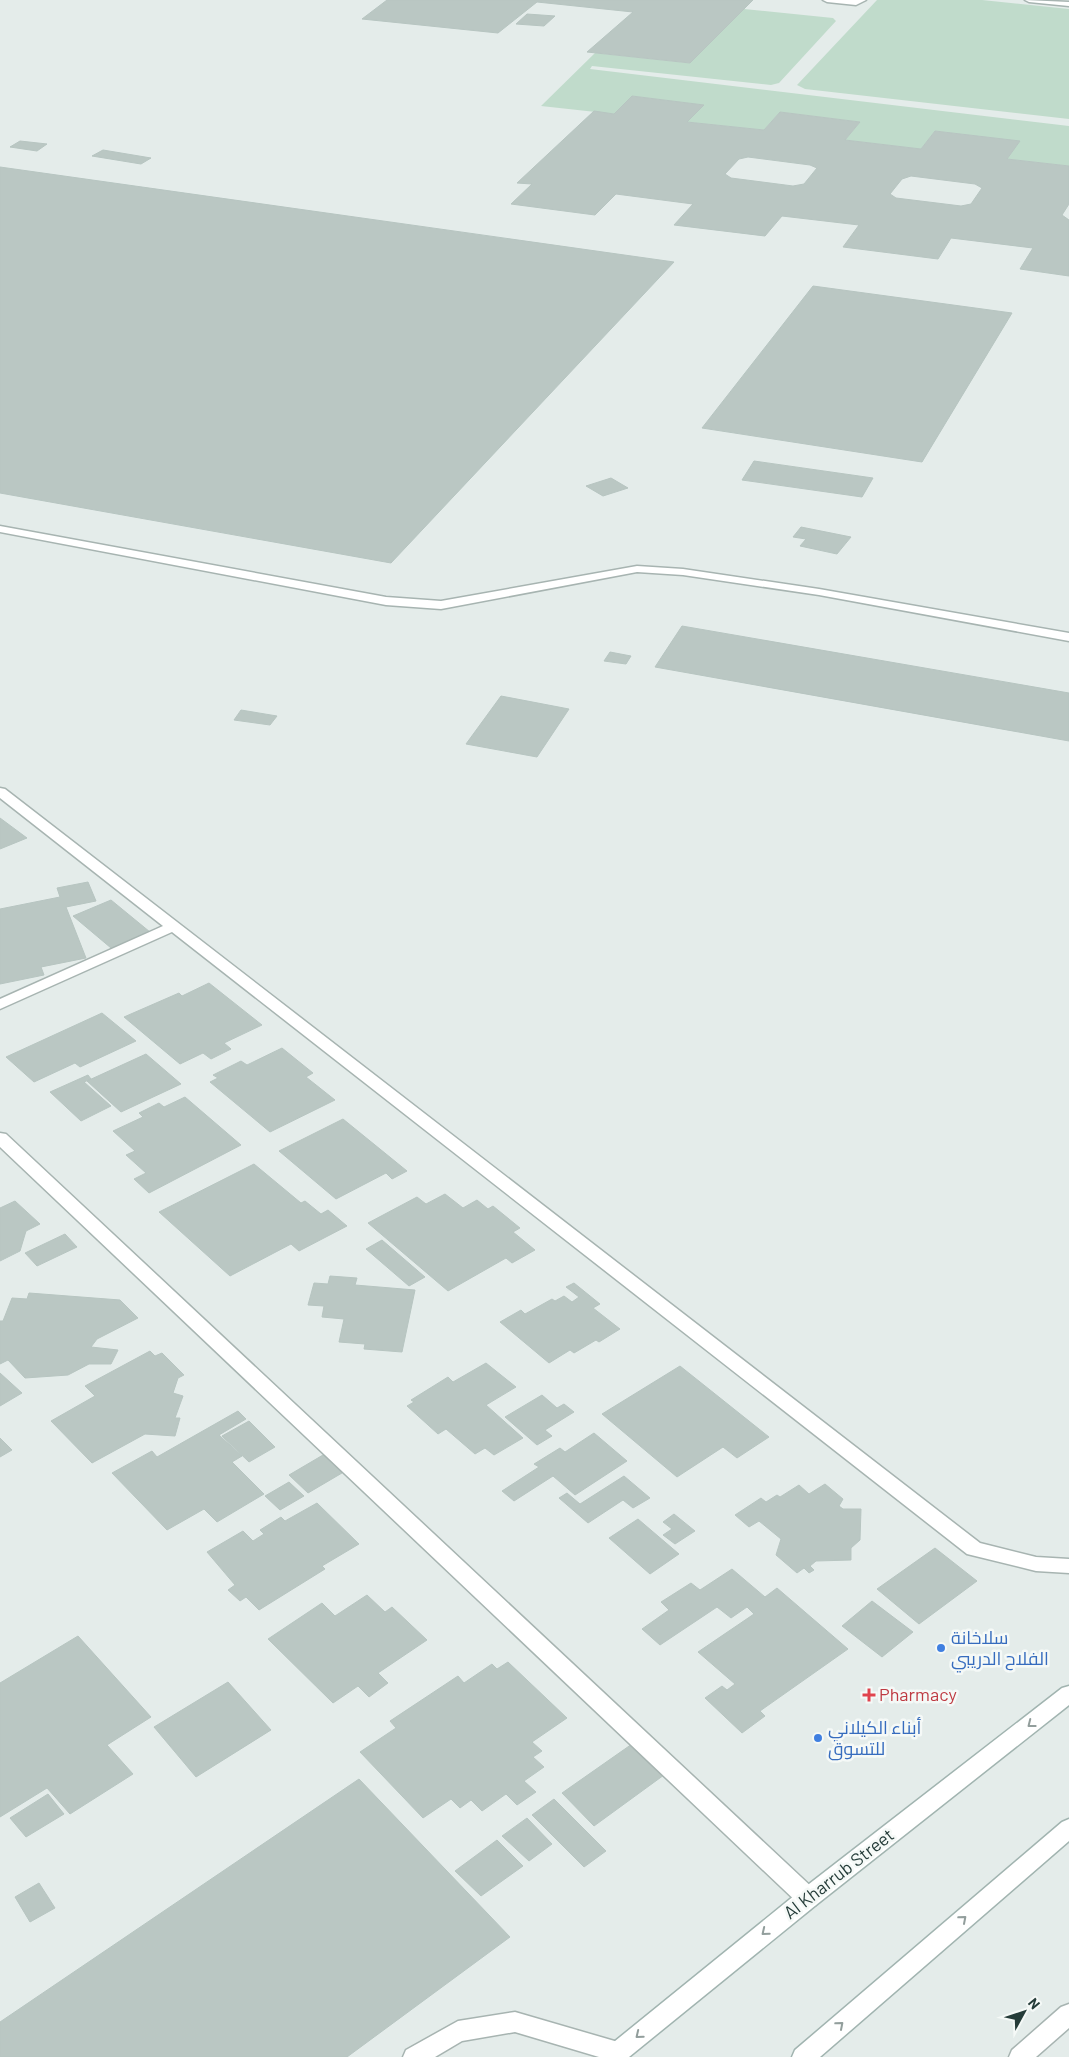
<svg xmlns="http://www.w3.org/2000/svg" width="1069" height="2057" font-family="Barlow,Cairo,sans-serif">
  <style>
    .green { fill: #c0dbcb }
    .building { fill: #bac7c3; stroke: #b7c5c1; fill-rule: evenodd }
    .lines { fill: none; stroke-linecap: round; stroke-linejoin: round }
    .service-casing { stroke: #a7b4b1; stroke-width: 3 }
    .minor-casing { stroke: #a7b4b1; stroke-width: 3 }
    .secondary-casing { stroke: #a1b4b0; stroke-width: 3 }
    .service { fill: #fff; fill-rule: evenodd }
    .minor { fill: #fff; fill-rule: evenodd }
    .secondary { fill: #fff; fill-rule: evenodd }
    .oneway { stroke: #929e9c }
    .shop-dot { fill: #3f7fe0; stroke: #f5f9f7; stroke-width: 2 }
    .health-dot { fill: #e0444e; stroke: #f5f9f7; stroke-width: 2 }
    .labels { text-anchor: middle; stroke-width: 5; stroke-linejoin: round; paint-order: stroke }
    .near-shop-label { font-size: 18px; fill: #366cbe; stroke: #f5f9f7; text-anchor: start }
    .near-health-label { font-size: 18px; fill: #be3a42; stroke: #f5f9f7; text-anchor: start }
    .near-street-label { font-size: 18px; fill: #253c39; stroke: #f5f9f7 }
  </style>
  <rect width="100%" height="100%" fill="#e4ecea"/>
  <path class="green" d="M 877,0 L 982,0 L 1069,9 L 1069,119 L 805,89 L 797,85 Z
    M 744,9 L 833,18 L 836,21 L 779,83 L 771,85 L 592,66 L 590,69 L 1069,126 L 1069,166 L 1007,159 L 1019,141 L 935,131 L 921,149 L 845,140 L 860,122 L 780,112 L 764,130 L 687,122 L 703,105 L 632,96 L 614,114 L 541,106 L 595,53 L 689,63 Z"/>
  <path class="building" d="M 387,0 L 753,0 L 690,63 L 587,52 L 633,12 L 537,2 L 498,33 L 362,19 Z
    M 527,14 L 555,16 L 544,26 L 516,24 Z
    M 632,96 L 704,105 L 687,122 L 764,130 L 780,112 L 860,122 L 845,140 L 921,149 L 935,131 L 1020,141 L 1007,159 L 1069,166 L 1069,204 L 1062,215 L 1069,220 L 1069,276 L 1020,269 L 1033,248 L 951,238 L 938,259 L 843,247 L 859,225 L 782,216 L 765,236 L 674,225 L 693,204 L 616,194 L 595,215 L 511,204 L 532,184 L 517,183 L 594,111 L 614,114 ZM 748,157 L 810,165 L 817,168 L 804,184 L 793,186 L 731,178 L 725,174 L 739,159 ZM 911,176 L 975,184 L 982,188 L 971,204 L 961,206 L 896,198 L 890,194 L 902,179 Z
    M 20,141 L 47,144 L 37,151 L 10,147 Z
    M 103,150 L 151,158 L 141,164 L 92,156 Z
    M 0,167 L 674,262 L 391,563 L 0,493 Z
    M 813,286 L 1012,313 L 922,462 L 702,428 Z
    M 754,461 L 873,478 L 862,497 L 742,480 Z
    M 611,478 L 628,488 L 603,496 L 586,486 Z
    M 801,527 L 851,537 L 837,554 L 800,546 L 806,539 L 793,537 Z
    M 682,626 L 1069,693 L 1069,741 L 655,667 Z
    M 610,652 L 631,656 L 626,664 L 604,661 Z
    M 501,696 L 569,709 L 537,757 L 466,744 Z
    M 241,710 L 277,716 L 270,725 L 234,720 Z
    M 0,818 L 27,838 L 0,849 Z
    M 88,882 L 96,901 L 66,907 L 86,958 L 41,967 L 44,975 L 0,984 L 0,909 L 60,897 L 57,888 Z
    M 111,900 L 150,932 L 111,948 L 73,916 Z
    M 209,983 L 262,1025 L 224,1043 L 231,1049 L 211,1059 L 203,1053 L 180,1064 L 124,1017 L 179,993 L 182,996 Z
    M 102,1013 L 136,1041 L 80,1067 L 75,1063 L 34,1082 L 6,1057 Z
    M 282,1048 L 313,1073 L 306,1077 L 335,1100 L 270,1132 L 210,1082 L 218,1078 L 213,1075 L 241,1061 L 247,1065 Z
    M 146,1054 L 181,1084 L 121,1112 L 87,1081 Z
    M 88,1075 L 91,1079 L 84,1082 L 111,1106 L 81,1121 L 50,1092 Z
    M 185,1097 L 241,1145 L 149,1193 L 134,1179 L 146,1173 L 126,1155 L 135,1151 L 113,1131 L 143,1117 L 139,1113 L 159,1103 L 164,1107 Z
    M 343,1119 L 407,1171 L 392,1179 L 386,1173 L 336,1199 L 279,1151 Z
    M 254,1164 L 301,1203 L 305,1201 L 321,1214 L 328,1210 L 347,1226 L 299,1251 L 291,1244 L 230,1276 L 159,1212 Z
    M 445,1194 L 463,1208 L 477,1200 L 488,1209 L 493,1206 L 520,1228 L 513,1232 L 535,1250 L 512,1263 L 506,1258 L 448,1291 L 368,1223 L 417,1197 L 426,1204 Z
    M 15,1201 L 40,1224 L 26,1231 L 20,1251 L 0,1261 L 0,1208 Z
    M 65,1234 L 77,1247 L 37,1266 L 25,1253 Z
    M 382,1240 L 425,1277 L 409,1286 L 366,1249 Z
    M 330,1276 L 357,1278 L 355,1285 L 415,1290 L 402,1352 L 364,1349 L 365,1344 L 339,1342 L 344,1319 L 322,1317 L 324,1306 L 308,1305 L 314,1283 L 328,1284 Z
    M 574,1283 L 600,1304 L 593,1308 L 620,1329 L 599,1342 L 596,1340 L 574,1353 L 570,1350 L 549,1363 L 500,1322 L 521,1310 L 525,1314 L 552,1299 L 555,1301 L 564,1296 L 572,1302 L 579,1297 L 566,1287 Z
    M 29,1293 L 120,1300 L 138,1318 L 97,1339 L 91,1347 L 118,1350 L 111,1364 L 89,1364 L 68,1375 L 25,1378 L 8,1360 L 0,1364 L 0,1321 L 3,1321 L 12,1298 L 27,1299 Z
    M 150,1351 L 155,1356 L 162,1353 L 184,1375 L 178,1378 L 173,1393 L 183,1396 L 175,1418 L 180,1418 L 175,1436 L 145,1434 L 92,1463 L 51,1421 L 95,1396 L 85,1386 Z
    M 486,1363 L 516,1387 L 486,1405 L 523,1438 L 494,1455 L 485,1448 L 475,1454 L 446,1429 L 438,1434 L 407,1406 L 414,1402 L 411,1400 L 448,1377 L 453,1382 Z
    M 680,1366 L 769,1437 L 737,1458 L 723,1447 L 677,1477 L 602,1414 Z
    M 0,1373 L 22,1393 L 0,1406 Z
    M 542,1395 L 557,1408 L 564,1404 L 574,1412 L 545,1430 L 552,1436 L 537,1445 L 505,1417 Z
    M 238,1411 L 246,1419 L 219,1435 L 242,1456 L 232,1462 L 264,1494 L 217,1522 L 204,1509 L 167,1530 L 112,1473 L 152,1451 L 157,1457 Z
    M 249,1421 L 275,1447 L 249,1462 L 222,1436 Z
    M 594,1433 L 627,1461 L 575,1495 L 553,1476 L 514,1501 L 502,1491 L 539,1467 L 534,1464 L 560,1448 L 565,1452 Z
    M 0,1438 L 12,1450 L 0,1457 Z
    M 323,1455 L 342,1473 L 308,1493 L 289,1475 Z
    M 624,1476 L 650,1498 L 633,1508 L 623,1500 L 588,1523 L 559,1498 L 567,1493 L 580,1504 Z
    M 289,1482 L 304,1496 L 280,1510 L 265,1496 Z
    M 825,1484 L 843,1499 L 839,1506 L 843,1509 L 861,1509 L 860,1540 L 851,1548 L 851,1560 L 816,1561 L 810,1566 L 814,1570 L 809,1573 L 804,1568 L 797,1573 L 776,1555 L 781,1539 L 759,1521 L 749,1527 L 735,1515 L 761,1498 L 766,1502 L 777,1495 L 780,1497 L 799,1485 L 809,1494 Z
    M 317,1503 L 359,1544 L 322,1566 L 325,1569 L 259,1610 L 246,1597 L 240,1601 L 228,1590 L 235,1585 L 207,1552 L 243,1531 L 253,1541 L 264,1534 L 260,1530 L 281,1517 L 285,1521 Z
    M 674,1514 L 695,1531 L 675,1544 L 663,1535 L 672,1529 L 663,1522 Z
    M 638,1519 L 679,1554 L 650,1574 L 609,1538 Z
    M 935,1548 L 977,1581 L 919,1624 L 877,1589 Z
    M 732,1569 L 765,1597 L 777,1588 L 848,1649 L 760,1711 L 765,1716 L 742,1733 L 705,1698 L 722,1686 L 727,1690 L 735,1684 L 698,1652 L 754,1614 L 747,1607 L 731,1618 L 717,1607 L 660,1645 L 642,1629 L 669,1610 L 661,1602 L 691,1583 L 700,1590 Z
    M 367,1595 L 385,1612 L 392,1607 L 427,1640 L 378,1673 L 388,1683 L 369,1697 L 358,1686 L 333,1703 L 268,1639 L 322,1603 L 335,1616 Z
    M 872,1601 L 913,1632 L 882,1657 L 842,1626 Z
    M 78,1636 L 151,1717 L 107,1745 L 133,1774 L 70,1814 L 47,1788 L 0,1817 L 0,1683 Z
    M 508,1662 L 567,1718 L 532,1742 L 542,1751 L 533,1757 L 544,1767 L 524,1781 L 536,1792 L 517,1805 L 506,1794 L 482,1811 L 471,1800 L 460,1808 L 451,1799 L 423,1818 L 360,1752 L 396,1728 L 390,1721 L 458,1676 L 464,1683 L 492,1664 L 497,1669 Z
    M 228,1682 L 271,1730 L 196,1777 L 154,1727 Z
    M 632,1744 L 664,1775 L 594,1826 L 562,1793 Z
    M 359,1779 L 510,1937 L 347,2057 L 0,2057 L 0,2022 Z
    M 48,1794 L 64,1814 L 26,1837 L 10,1818 Z
    M 554,1799 L 606,1851 L 584,1867 L 532,1815 Z
    M 527,1818 L 552,1844 L 529,1861 L 502,1836 Z
    M 497,1840 L 523,1866 L 481,1896 L 455,1871 Z
    M 39,1883 L 55,1908 L 30,1922 L 15,1897 Z"/>
  <g class="lines">
    <defs>
      <path id="service" d="M 823,0 L 866,0 L 856,5 L 827,2 Z
        M 1025,0 L 1069,2 L 1069,6 L 1029,2 Z
        M 0,526 L 386,597 L 441,601 L 637,566 L 683,569 L 819,589 L 1069,633 L 1069,641 L 819,595 L 683,575 L 637,572 L 441,609 L 386,605 L 0,532 Z
        M 515,2012 L 618,2042 L 626,2045 L 629,2052 L 627,2057 L 599,2057 L 515,2032 L 462,2041 L 435,2057 L 403,2057 L 406,2050 L 458,2021 Z"/>
      <path id="minor" d="M 0,788 L 5,789 L 980,1543 L 1036,1557 L 1069,1559 L 1069,1573 L 1036,1571 L 967,1554 L 172,932 L 0,1009 L 0,999 L 163,926 L 0,798 Z
        M 0,1133 L 6,1134 L 816,1891 L 819,1898 L 816,1905 L 808,1907 L 800,1905 L 0,1147 Z
        M 1069,2004 L 1069,2028 L 1036,2057 L 1009,2057 L 1012,2050 L 1061,2007 Z"/>
      <path id="secondary" d="M 1069,1686 L 1069,1705 L 816,1905 L 629,2057 L 601,2057 L 604,2050 L 800,1891 L 1062,1688 Z
        M 1069,1819 L 1069,1841 L 820,2057 L 792,2057 L 795,2050 L 1062,1822 Z"/>
    </defs>
    <use href="#service" class="service-casing"/>
    <use href="#minor" class="minor-casing"/>
    <use href="#secondary" class="secondary-casing"/>
    <use href="#service" class="service"/>
    <use href="#minor" class="minor"/>
    <use href="#secondary" class="secondary"/>
  </g>
  <defs><path id="oneway-chevron" d="M-2-3.5L2.5 0L-2 3.5" fill="none" stroke-width="1.6" stroke-linecap="round" stroke-linejoin="round" transform="scale(1.25)"/></defs>
  <g class="oneway">
    <use href="#oneway-chevron" transform="translate(1031 1724) rotate(142)"/>
    <use href="#oneway-chevron" transform="translate(963 1919) rotate(-41)"/>
    <use href="#oneway-chevron" transform="translate(765 1932) rotate(141)"/>
    <use href="#oneway-chevron" transform="translate(840 2025) rotate(-41)"/>
    <use href="#oneway-chevron" transform="translate(639 2035) rotate(141)"/>
  </g>
  <g class="shop-dot">
    <circle cx="941" cy="1648" r="5"/>
    <circle cx="818" cy="1738" r="5"/>
  </g>
  <path class="health-dot" d="M866.5 1687.5h5v5h5v5h-5v5h-5v-5h-5v-5h5z"/>
  <g class="labels">
    <g class="near-shop-label">
      <text x="951" y="1644">سلاخانة<tspan x="951" dy="21">الفلاح الدريبي</tspan></text>
      <text x="828" y="1734">أبناء الكيلاني<tspan x="828" dy="21">للتسوق</tspan></text>
    </g>
    <g class="near-health-label">
      <text x="879" y="1701">Pharmacy</text>
    </g>
    <g class="near-street-label">
      <text transform="translate(839 1874) rotate(-38)" y="6">Al Kharrub Street</text>
    </g>
  </g>
  <g transform="translate(1024 2012) rotate(50)" stroke="#f5f9f7" stroke-width="4" paint-order="stroke">
  <path d="M0-4L9 19L0 12L-9 19Z" fill="#253c39"/>
  <text y="-8" font-size="14" font-weight="bold" text-anchor="middle" fill="#253c39">N</text>
  </g>
</svg>
